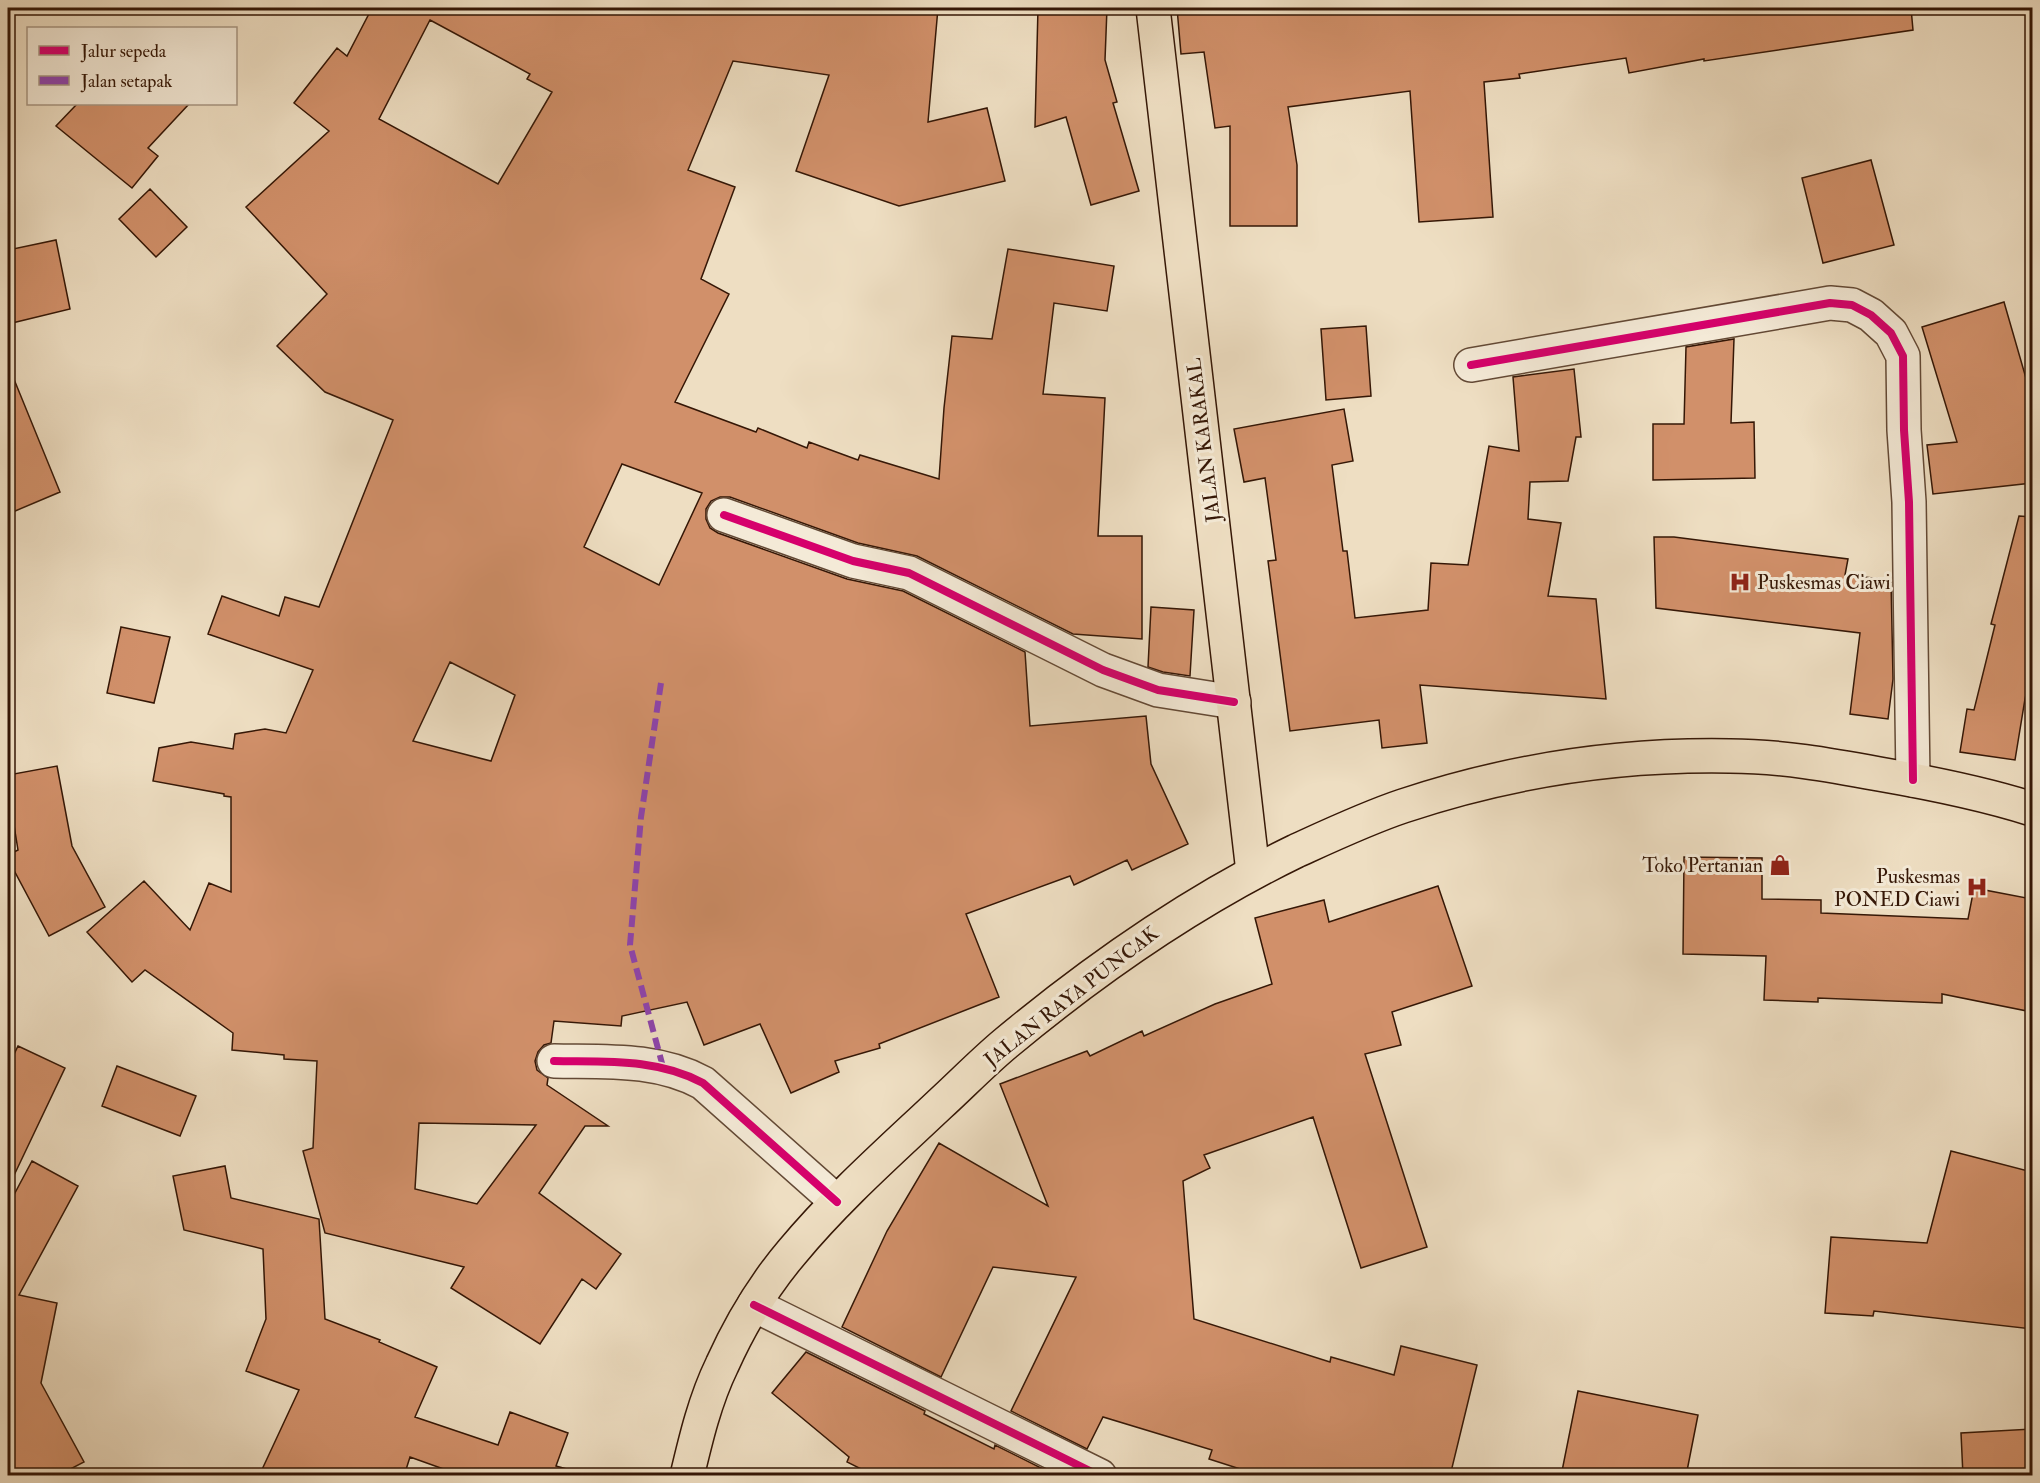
<svg xmlns="http://www.w3.org/2000/svg" width="2040" height="1483" font-family="'IM FELL Double Pica',serif">
  <style>
    .building { fill: #d1906a; stroke: #351706; stroke-width: 1.5; fill-rule: evenodd }
    .lines { fill: none; stroke-linecap: round; stroke-linejoin: round }
    .minor-casing { stroke: #634935; stroke-width: 36 }
    .major-casing { stroke: #351706; stroke-width: 36 }
    .highway-casing { stroke: #351706; stroke-width: 36 }
    .minor { stroke: #f4ead7; stroke-width: 33 }
    .major { stroke: #eedec2; stroke-width: 33 }
    .highway { stroke: #eedec2; stroke-width: 33 }
    .quiet { stroke: #8e44ad; stroke-width: 6; stroke-dasharray: 12 6; stroke-linecap: butt }
    .cycleway-casing { stroke: #f4ead7; stroke-width: 11 }
    .cycleway { stroke: #d6006c; stroke-width: 8 }
    .labels { text-anchor: middle; stroke-width: 6; stroke-linejoin: round; paint-order: stroke }
    .street-label { font-size: 20px; fill: #351706; stroke: #f4ead7 }
    .poi-label { font-size: 20px; fill: #351706; stroke: #f4ead7; text-anchor: end }
  </style>
  <rect width="100%" height="100%" fill="#eedec2"/>
  <filter id="stains"><feTurbulence type="fractalNoise" baseFrequency=".00333" numOctaves="4"/><feColorMatrix values="0 0 0 0 .2 0 0 0 0 .09 0 0 0 0 .02 0 0 0 .5 -.17"/></filter>
  <radialGradient id="worn" r=".72"><stop offset=".6" stop-color="#630" stop-opacity="0"/><stop offset="1" stop-color="#630" stop-opacity=".3"/></radialGradient>
  <path class="building" d="M 372,8 L 938,8 L 928,122 L 987,108 L 1005,181 L 899,206 L 796,171 L 829,75 L 733,61 L 688,170 L 735,187 L 701,279 L 729,294 L 675,402 L 756,432 L 758,428 L 807,448 L 809,442 L 858,460 L 860,455 L 939,479 L 944,408 L 952,336 L 992,339 L 1008,249 L 1114,266 L 1107,311 L 1054,303 L 1043,394 L 1105,398 L 1098,536 L 1142,536 L 1142,639 L 1073,634 L 917,556 L 858,543 L 730,497 L 720,497 L 711,501 L 706,509 L 706,519 L 710,528 L 718,533 L 847,579 L 903,591 L 1025,652 L 1030,726 L 1146,716 L 1151,764 L 1188,844 L 1132,870 L 1127,860 L 1074,885 L 1070,876 L 966,914 L 999,997 L 879,1044 L 880,1048 L 835,1061 L 839,1072 L 791,1093 L 760,1024 L 704,1045 L 687,1002 L 622,1016 L 621,1026 L 554,1021 L 551,1043 L 544,1045 L 538,1052 L 535,1061 L 537,1070 L 548,1078 L 547,1085 L 608,1126 L 585,1126 L 539,1193 L 621,1254 L 596,1289 L 582,1279 L 540,1344 L 451,1288 L 464,1267 L 325,1233 L 303,1151 L 313,1148 L 317,1061 L 284,1059 L 284,1055 L 232,1050 L 233,1033 L 145,970 L 132,982 L 87,932 L 144,881 L 190,930 L 209,883 L 231,892 L 231,797 L 224,796 L 224,794 L 153,781 L 159,748 L 191,742 L 233,749 L 235,734 L 265,729 L 286,733 L 313,670 L 208,634 L 222,596 L 279,616 L 285,597 L 319,607 L 393,420 L 325,392 L 277,346 L 327,294 L 246,207 L 329,131 L 294,103 L 337,48 L 347,56 ZM 430,20 L 530,74 L 527,79 L 552,92 L 498,184 L 379,119 ZM 622,464 L 702,493 L 659,585 L 584,547 ZM 450,662 L 515,695 L 491,761 L 413,741 ZM 419,1123 L 536,1125 L 477,1204 L 415,1189 Z
    M 1038,8 L 1107,8 L 1105,60 L 1117,102 L 1113,103 L 1139,191 L 1091,205 L 1066,117 L 1035,127 Z
    M 1177,8 L 1911,8 L 1913,30 L 1704,61 L 1704,59 L 1629,73 L 1626,58 L 1519,74 L 1520,78 L 1484,82 L 1493,217 L 1419,222 L 1410,91 L 1288,107 L 1297,165 L 1297,226 L 1230,226 L 1230,126 L 1215,128 L 1204,52 L 1181,54 Z
    M 77,104 L 189,104 L 148,148 L 158,156 L 132,188 L 56,126 Z
    M 1871,160 L 1894,245 L 1823,263 L 1802,178 Z
    M 150,189 L 187,227 L 156,257 L 119,219 Z
    M 56,240 L 70,309 L 8,324 L 8,250 Z
    M 2004,302 L 2032,399 L 2032,483 L 1933,494 L 1927,445 L 1957,442 L 1922,327 Z
    M 1366,326 L 1371,396 L 1326,400 L 1321,329 Z
    M 1734,339 L 1731,423 L 1754,422 L 1755,478 L 1653,480 L 1653,424 L 1684,424 L 1686,347 Z
    M 9,367 L 60,492 L 8,514 L 8,368 Z
    M 1574,369 L 1581,437 L 1576,437 L 1568,481 L 1530,482 L 1528,519 L 1561,523 L 1548,596 L 1596,599 L 1606,699 L 1420,685 L 1427,743 L 1382,748 L 1379,720 L 1290,731 L 1268,561 L 1276,560 L 1265,478 L 1244,482 L 1234,429 L 1344,409 L 1353,461 L 1332,465 L 1343,551 L 1347,551 L 1355,618 L 1428,610 L 1431,563 L 1468,565 L 1489,446 L 1519,451 L 1513,377 Z
    M 2019,516 L 2032,517 L 2032,669 L 2025,699 L 2015,760 L 1960,752 L 1967,709 L 1974,710 L 1995,625 L 1991,624 Z
    M 1654,537 L 1674,537 L 1848,559 L 1845,575 L 1891,580 L 1893,679 L 1888,719 L 1850,714 L 1860,633 L 1656,608 Z
    M 1151,607 L 1194,610 L 1190,676 L 1163,672 L 1148,667 Z
    M 121,627 L 170,637 L 154,703 L 107,693 Z
    M 57,766 L 72,846 L 105,907 L 49,936 L 8,859 L 8,855 L 18,850 L 8,788 L 8,775 Z
    M 1684,857 L 1762,858 L 1762,899 L 1821,900 L 1821,913 L 1968,919 L 1974,888 L 2032,899 L 2032,1012 L 1942,994 L 1942,1003 L 1818,998 L 1818,1002 L 1764,1000 L 1766,956 L 1683,954 Z
    M 1438,886 L 1472,986 L 1392,1012 L 1401,1045 L 1365,1054 L 1427,1247 L 1361,1268 L 1313,1117 L 1204,1155 L 1210,1168 L 1183,1181 L 1194,1319 L 1330,1362 L 1331,1357 L 1394,1375 L 1401,1346 L 1477,1365 L 1450,1476 L 1262,1476 L 1209,1459 L 1212,1450 L 1103,1417 L 1087,1449 L 1011,1411 L 1076,1277 L 993,1267 L 941,1377 L 842,1327 L 887,1231 L 939,1143 L 1048,1206 L 1000,1084 L 1087,1051 L 1090,1056 L 1142,1031 L 1144,1036 L 1215,1004 L 1272,984 L 1255,918 L 1324,900 L 1329,922 Z
    M 18,1046 L 65,1068 L 8,1188 L 8,1067 Z
    M 117,1066 L 196,1096 L 180,1136 L 102,1106 Z
    M 1951,1151 L 2032,1172 L 2032,1329 L 1874,1311 L 1873,1316 L 1825,1313 L 1831,1237 L 1927,1243 Z
    M 32,1161 L 78,1186 L 19,1295 L 57,1303 L 41,1383 L 84,1462 L 57,1476 L 8,1476 L 8,1206 Z
    M 225,1166 L 231,1198 L 319,1219 L 325,1319 L 380,1340 L 379,1342 L 437,1367 L 415,1417 L 498,1445 L 510,1412 L 568,1433 L 556,1466 L 567,1469 L 566,1476 L 463,1476 L 410,1457 L 404,1476 L 259,1476 L 299,1390 L 246,1371 L 266,1319 L 263,1249 L 184,1230 L 173,1176 Z
    M 806,1352 L 925,1411 L 924,1414 L 994,1449 L 995,1445 L 1057,1476 L 875,1476 L 847,1462 L 849,1457 L 772,1393 Z
    M 1578,1391 L 1698,1415 L 1686,1476 L 1561,1476 Z
    M 2032,1429 L 2032,1476 L 1963,1476 L 1961,1433 Z"/>
  <g class="lines">
    <defs>
      <path id="minor" d="M 1471,365 L 1830,303 L 1852,305 L 1871,315 L 1891,333 L 1903,356 L 1904,430 L 1909,502 L 1913,780
        M 724,515 L 853,561 L 909,573 L 1103,670 L 1158,690 L 1234,702
        M 554,1061 C 605,1062 657,1058 703,1083 L 837,1202
        M 754,1305 L 1100,1476"/>
      <path id="major" d="M 1153,8 L 1253,872"/>
      <path id="highway" d="M 687,1476 C 696,1438 705,1400 722,1365 C 740,1325 764,1285 792,1252 C 836,1199 888,1153 939,1105 C 961,1085 982,1063 1006,1043 C 1095,969 1191,902 1296,851 C 1331,835 1367,818 1403,806 C 1508,771 1620,754 1730,756 C 1780,756 1830,765 1879,774 C 1931,783 1982,793 2032,809"/>
    </defs>
    <use href="#minor" class="minor-casing"/>
    <use href="#major" class="major-casing"/>
    <use href="#highway" class="highway-casing"/>
    <use href="#minor" class="minor"/>
    <use href="#major" class="major"/>
    <use href="#highway" class="highway"/>
    <path class="quiet" d="M 661,683 L 641,817 L 630,945 L 663,1067"/>
    <defs>
      <path id="cycleway" d="M 1471,365 L 1830,303 L 1852,305 L 1871,315 L 1891,333 L 1903,356 L 1904,430 L 1909,502 L 1913,780
        M 724,515 L 853,561 L 909,573 L 1103,670 L 1158,690 L 1234,702
        M 554,1061 C 605,1062 657,1058 703,1083 L 837,1202
        M 754,1305 L 1100,1476"/>
    </defs>
    <use href="#cycleway" class="cycleway-casing"/>
    <use href="#cycleway" class="cycleway"/>
  </g>
  <defs>
    <symbol id="hospital-bare" viewBox="-9 -9 18 18"><path d="M-5-5h3v3.5h4V-5h3V5h-3V1.5h-4V5h-3Z" fill="#8f2418" stroke="#f4ead7" stroke-width="2.5" paint-order="stroke"/></symbol>
    <symbol id="shop-bare" viewBox="-9 -9 18 18"><path d="M-5-2.5h2.3a2.7 3.5 0 0 1 5.4 0H5L5.5 6h-11ZM-1.5-2.5h3a1.5 2.3 0 0 0-3 0Z" fill="#8f2418" stroke="#f4ead7" stroke-width="2.5" paint-order="stroke"/></symbol>
  </defs>
  <g fill-rule="evenodd">
    <use href="#hospital-bare" x="1725" y="567" width="30" height="30"/>
    <use href="#shop-bare" x="1765" y="850" width="30" height="30"/>
    <use href="#hospital-bare" x="1962" y="872" width="30" height="30"/>
  </g>
  <g class="labels">
    <g class="street-label">
      <text transform="translate(1203 440) rotate(-97)" y="7">JALAN KARAKAL</text>
      <text transform="translate(1071 996) rotate(-38)" y="7">JALAN RAYA PUNCAK</text>
    </g>
    <g class="poi-label">
      <text x="1757" y="589" text-anchor="start">Puskesmas Ciawi</text>
      <text x="1763" y="872">Toko Pertanian</text>
      <text x="1960" y="883">Puskesmas<tspan x="1960" dy="23">PONED Ciawi</tspan></text>
    </g>
  </g>
  <rect width="2040" height="1483" fill="none" stroke="#eedec2" stroke-width="30"/>
  <rect x="9" y="9" width="2022" height="1465" fill="none" stroke="#351706" stroke-width="3"/>
  <rect x="15" y="15" width="2010" height="1453" fill="none" stroke="#351706" stroke-width="1.5"/>
  <rect x="27" y="27" width="210" height="78" fill="#f4ead7" stroke="#a89683" stroke-width="1.5"/>
  <rect x="39" y="46" width="30" height="9" fill="#d6006c" stroke="#a89683" stroke-width="1.5"/>
  <text x="81" y="57" font-size="18" fill="#351706">Jalur sepeda</text>
  <rect x="39" y="76" width="30" height="9" fill="#8e44ad" stroke="#a89683" stroke-width="1.5"/>
  <text x="81" y="87" font-size="18" fill="#351706">Jalan setapak</text>
  <rect width="100%" height="100%" filter="url(#stains)"/>
  <rect width="100%" height="100%" fill="url(#worn)"/>
</svg>
